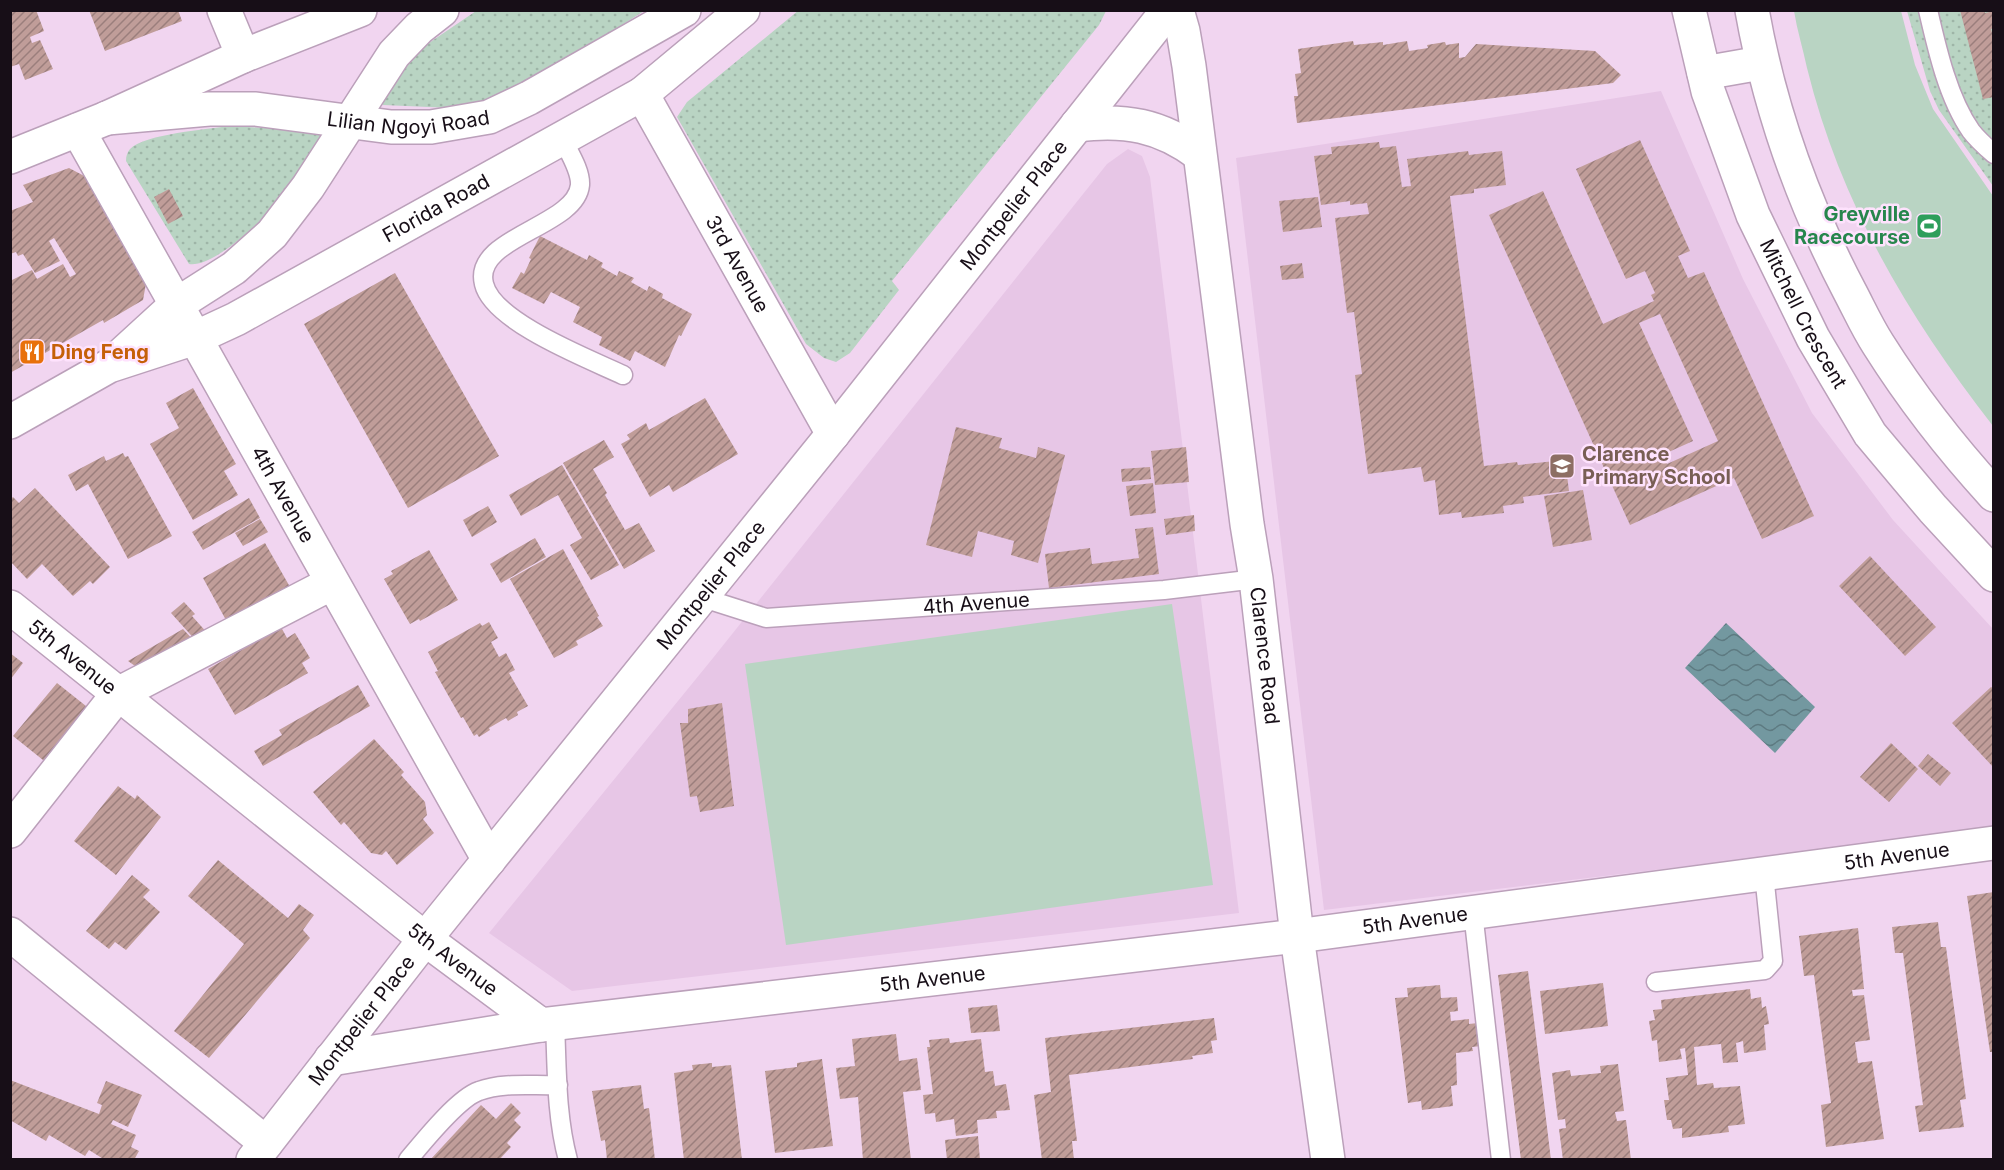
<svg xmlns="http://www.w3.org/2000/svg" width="2004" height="1170" font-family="Inter,sans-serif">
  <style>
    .built { fill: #e7c6e6 }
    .green { fill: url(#green-dots) }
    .pitch { fill: #b9d4c3 }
    .water { fill: url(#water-waves) }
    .building { fill: url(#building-hatch); fill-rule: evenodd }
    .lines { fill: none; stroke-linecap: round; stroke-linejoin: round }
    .service-casing { stroke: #bba0ba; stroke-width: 21 }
    .minor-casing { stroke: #bba0ba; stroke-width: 36 }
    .tertiary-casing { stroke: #bba0ba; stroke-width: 36 }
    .service { stroke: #fff; stroke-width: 18 }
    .minor { stroke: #fff; stroke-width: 33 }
    .tertiary { stroke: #fff; stroke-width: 33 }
    .labels { text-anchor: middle; stroke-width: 5; stroke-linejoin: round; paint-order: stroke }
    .street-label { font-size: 20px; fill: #170e17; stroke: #fee2fd }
    .leisure-label { font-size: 20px; font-weight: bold; fill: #27864d; stroke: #fee2fd; text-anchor: end }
    .food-label { font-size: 20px; font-weight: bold; fill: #c56008; stroke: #fee2fd; text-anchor: start }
    .education-label { font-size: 20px; font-weight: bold; fill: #785e54; stroke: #fee2fd; text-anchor: start }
  </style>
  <defs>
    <pattern id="green-dots" width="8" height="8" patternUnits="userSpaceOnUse" patternTransform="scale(1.5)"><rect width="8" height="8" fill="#b9d4c3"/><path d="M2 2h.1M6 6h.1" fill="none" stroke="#9eb5a7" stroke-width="1.8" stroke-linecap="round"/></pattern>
    <pattern id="water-waves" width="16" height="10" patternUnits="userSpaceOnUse" patternTransform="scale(1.5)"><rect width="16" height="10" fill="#7398a0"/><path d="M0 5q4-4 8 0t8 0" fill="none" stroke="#5d7a81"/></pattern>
    <pattern id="building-hatch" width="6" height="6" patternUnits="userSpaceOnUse" patternTransform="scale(1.5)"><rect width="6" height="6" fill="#c09d99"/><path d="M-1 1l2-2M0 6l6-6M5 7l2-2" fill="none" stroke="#9b7e7c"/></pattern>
  </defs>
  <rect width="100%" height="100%" fill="#f1d5f0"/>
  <path class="built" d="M 1661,91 L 1743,279 L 1812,413 L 1893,520 L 1993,629 L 1993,829 L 1324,910 L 1236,158 Z
    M 1128,149 L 1142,156 L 1150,177 L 1239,913 L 572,991 L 489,933 L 713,658 L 1107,164 Z"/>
  <path class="green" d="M 799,10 L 1106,11 L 1099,25 L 892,281 L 899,290 L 850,353 L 836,362 L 824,358 L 806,344 L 677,117 L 687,102 Z
    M 476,11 L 644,11 L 584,49 L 512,90 L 486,100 L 452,108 L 383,105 L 382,102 L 405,67 L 423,47 Z
    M 1907,11 L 1993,11 L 1993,186 L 1939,110 L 1930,91 Z
    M 230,126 L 320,131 L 323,134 C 315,149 308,165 299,179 C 283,202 217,269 189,264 L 126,161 C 126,156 127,153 130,149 C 145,134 208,129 230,126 Z"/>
  <path class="pitch" d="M 1794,11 L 1901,11 L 1915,65 L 1933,109 L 1993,196 L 1993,426 C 1908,316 1841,205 1807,68 C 1803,49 1797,30 1794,11 Z
    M 1172,604 L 1213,885 L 786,945 L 745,664 Z"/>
  <path class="water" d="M 1726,623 L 1815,707 L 1775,753 L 1685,668 Z"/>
  <path class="building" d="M 10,10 L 36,10 L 44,31 L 30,37 L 32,43 L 40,40 L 53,69 L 25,80 L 19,64 L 10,67 Z
    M 89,10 L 178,10 L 182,21 L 105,51 Z
    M 1960,10 L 1984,10 L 1985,13 L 1994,11 L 1994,28 L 1991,29 L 1994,40 L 1994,97 L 1983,99 Z
    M 1353,41 L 1354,45 L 1383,42 L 1383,45 L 1407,41 L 1409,51 L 1428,48 L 1427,45 L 1445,42 L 1446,45 L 1459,43 L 1459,58 L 1465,57 L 1476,44 L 1595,51 L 1621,75 L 1613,83 L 1297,123 L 1294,96 L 1298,96 L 1295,74 L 1301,73 L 1298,49 Z
    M 1640,140 L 1690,251 L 1678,256 L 1688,278 L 1704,272 L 1814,516 L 1762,539 L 1734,478 L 1630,525 L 1489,215 L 1543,191 L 1603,324 L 1654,301 L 1651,295 L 1655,293 L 1645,271 L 1626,279 L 1576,169 ZM 1660,314 L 1718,441 L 1667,464 L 1662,455 L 1693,441 L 1639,323 Z
    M 1379,142 L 1380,148 L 1396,146 L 1402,187 L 1411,186 L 1407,159 L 1468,151 L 1469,155 L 1502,151 L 1506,185 L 1474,189 L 1474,193 L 1450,196 L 1484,466 L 1517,462 L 1518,465 L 1565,460 L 1569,491 L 1523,497 L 1524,503 L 1503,506 L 1504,513 L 1462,518 L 1461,512 L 1439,515 L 1435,480 L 1424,482 L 1421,467 L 1368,474 L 1355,375 L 1362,374 L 1354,312 L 1347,313 L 1335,218 L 1369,214 L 1367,203 L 1350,205 L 1350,201 L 1321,205 L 1314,156 L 1332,154 L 1331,147 Z
    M 69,168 L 90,179 L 147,278 L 143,300 L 104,323 L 103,320 L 10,373 L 10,281 L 32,270 L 37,279 L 63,264 L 70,277 L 76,274 L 54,238 L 49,241 L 60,261 L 35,273 L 23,254 L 18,256 L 16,252 L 10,254 L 10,211 L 33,202 L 23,185 Z
    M 169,189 L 183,216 L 168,224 L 154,197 Z
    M 1318,197 L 1322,227 L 1283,232 L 1279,201 Z
    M 540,236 L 587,260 L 589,255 L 603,263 L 601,267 L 617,276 L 619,271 L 634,278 L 631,282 L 647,291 L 649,286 L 663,294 L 662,298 L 692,314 L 681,336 L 679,335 L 665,367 L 635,351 L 630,361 L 599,345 L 602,337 L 573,322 L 580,307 L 551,292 L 544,304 L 512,288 L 521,272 L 524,274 L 531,259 L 529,258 Z
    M 1302,263 L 1304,278 L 1282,280 L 1280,266 Z
    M 395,273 L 499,456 L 408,508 L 304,324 Z
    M 193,388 L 236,464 L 224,471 L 238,495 L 193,520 L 150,444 L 179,428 L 166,403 Z
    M 705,398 L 738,454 L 673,492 L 669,485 L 650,497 L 621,444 L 630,439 L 627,435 L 646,423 L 649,430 Z
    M 956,427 L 1002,438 L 999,448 L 1036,458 L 1038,447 L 1065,455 L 1038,563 L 1011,555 L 1014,541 L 978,531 L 972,557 L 926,545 Z
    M 604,440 L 614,457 L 593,469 L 607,493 L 605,495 L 625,530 L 639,523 L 655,551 L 624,569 L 563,463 Z
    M 1186,447 L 1189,482 L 1155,485 L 1151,451 Z
    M 123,453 L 125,457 L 128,456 L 172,536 L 128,559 L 88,484 L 76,491 L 68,475 L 104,456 L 106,461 Z
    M 562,465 L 619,565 L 591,580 L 570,545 L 582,538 L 558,495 L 521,516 L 509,495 Z
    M 1150,467 L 1151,479 L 1122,482 L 1121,469 Z
    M 1153,483 L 1156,513 L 1130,516 L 1126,486 Z
    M 35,488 L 110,567 L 93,584 L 90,581 L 73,596 L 42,564 L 27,579 L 10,561 L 10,500 L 13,497 L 19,503 Z
    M 1583,490 L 1592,540 L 1553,547 L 1544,496 Z
    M 249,498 L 260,518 L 203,550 L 192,532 Z
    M 488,506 L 497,522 L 472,537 L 463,520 Z
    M 1194,515 L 1195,531 L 1166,535 L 1164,519 Z
    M 260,519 L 268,532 L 243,546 L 235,533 Z
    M 1153,527 L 1159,574 L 1049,588 L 1045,554 L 1090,548 L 1092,564 L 1139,558 L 1135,529 Z
    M 535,538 L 546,557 L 501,583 L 490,564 Z
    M 265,543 L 290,587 L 227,622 L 203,578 Z
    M 563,549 L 599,616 L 597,617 L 603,626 L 576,641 L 578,645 L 554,658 L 510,579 Z
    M 429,550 L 458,600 L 420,621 L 419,619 L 410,624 L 384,579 L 393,574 L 391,571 Z
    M 1870,556 L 1936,627 L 1905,656 L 1839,586 Z
    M 184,602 L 195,614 L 192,616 L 210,636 L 198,643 L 171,613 Z
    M 489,622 L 498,638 L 491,642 L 499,657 L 506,653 L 515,670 L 509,673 L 528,706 L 517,712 L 518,715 L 508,721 L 506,718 L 489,728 L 490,730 L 479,737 L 477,734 L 474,736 L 463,717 L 461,718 L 435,672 L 438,671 L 428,652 L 480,623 L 482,626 Z
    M 281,627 L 287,638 L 295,633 L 310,658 L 302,663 L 308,673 L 235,715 L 208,669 Z
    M 183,629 L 197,644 L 145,673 L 128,661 Z
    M 10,653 L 23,663 L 10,680 Z
    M 57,683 L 91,710 L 48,764 L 13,736 Z
    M 358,685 L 370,706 L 263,766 L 254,751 L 282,735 L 279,730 Z
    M 1991,687 L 1994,689 L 1994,768 L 1952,723 Z
    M 722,703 L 734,806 L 700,812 L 697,796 L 690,797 L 680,723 L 688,723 L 688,709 Z
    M 374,739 L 404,772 L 401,775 L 425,802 L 427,815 L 423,819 L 434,833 L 397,865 L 386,851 L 382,855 L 371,853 L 344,822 L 341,825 L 313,792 Z
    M 1891,743 L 1918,769 L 1889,802 L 1860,777 Z
    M 1928,754 L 1951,773 L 1940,786 L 1918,766 Z
    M 118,786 L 135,799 L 137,795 L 161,817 L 116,875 L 74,841 Z
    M 218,860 L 288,918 L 299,904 L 314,915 L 303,930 L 310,938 L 209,1058 L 174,1031 L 244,944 L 188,896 Z
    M 132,875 L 150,890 L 143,897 L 160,912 L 126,950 L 115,942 L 109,949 L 86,931 Z
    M 1994,892 L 1994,1052 L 1990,1052 L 1967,896 Z
    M 1938,922 L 1941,947 L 1946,947 L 1966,1099 L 1960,1100 L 1964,1127 L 1919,1132 L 1915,1106 L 1923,1105 L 1903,953 L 1895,953 L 1892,927 Z
    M 1858,928 L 1864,989 L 1852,990 L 1853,996 L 1864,995 L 1870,1040 L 1855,1042 L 1858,1063 L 1872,1061 L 1884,1139 L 1826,1147 L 1821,1105 L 1831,1103 L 1814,975 L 1804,976 L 1799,936 Z
    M 1528,971 L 1551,1160 L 1521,1160 L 1498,975 Z
    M 1603,983 L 1608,1026 L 1545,1034 L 1540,991 Z
    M 1440,985 L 1441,998 L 1457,997 L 1458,1011 L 1450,1012 L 1451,1021 L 1469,1019 L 1469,1024 L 1478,1023 L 1481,1046 L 1472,1047 L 1473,1051 L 1456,1053 L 1457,1085 L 1451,1086 L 1453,1106 L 1422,1110 L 1421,1101 L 1408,1103 L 1395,998 L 1408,997 L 1407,988 Z
    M 1750,989 L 1751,999 L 1761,997 L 1762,1008 L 1766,1006 L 1769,1024 L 1764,1025 L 1766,1050 L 1744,1053 L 1743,1041 L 1736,1043 L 1738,1062 L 1723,1063 L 1721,1044 L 1694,1047 L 1697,1085 L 1713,1083 L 1714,1088 L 1740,1086 L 1745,1124 L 1728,1126 L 1729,1132 L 1682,1138 L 1682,1128 L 1673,1129 L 1671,1120 L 1667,1120 L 1664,1100 L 1669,1100 L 1666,1078 L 1688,1075 L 1685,1048 L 1680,1049 L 1682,1059 L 1659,1062 L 1657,1040 L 1652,1041 L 1649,1021 L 1655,1020 L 1653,1010 L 1662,1009 L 1661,1000 Z
    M 997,1005 L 1000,1031 L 971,1033 L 968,1008 Z
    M 1214,1018 L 1217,1040 L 1211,1041 L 1213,1053 L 1192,1056 L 1193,1059 L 1069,1075 L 1077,1141 L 1072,1141 L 1074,1160 L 1042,1160 L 1034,1095 L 1051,1092 L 1045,1038 Z
    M 896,1034 L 899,1061 L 917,1058 L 921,1090 L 903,1092 L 911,1160 L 863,1160 L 858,1097 L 840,1099 L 836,1068 L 855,1066 L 852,1039 Z
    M 949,1038 L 950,1043 L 981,1039 L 985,1072 L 993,1071 L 995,1086 L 1006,1084 L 1010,1110 L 996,1111 L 997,1118 L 977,1120 L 978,1133 L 956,1136 L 954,1119 L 936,1122 L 935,1113 L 925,1114 L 923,1095 L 933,1094 L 927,1047 L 930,1047 L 929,1040 Z
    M 822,1059 L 833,1146 L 775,1153 L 765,1071 L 797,1067 L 797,1063 Z
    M 712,1063 L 712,1067 L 731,1065 L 742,1160 L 684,1160 L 674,1073 L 693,1070 L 692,1065 Z
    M 1618,1064 L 1624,1111 L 1615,1112 L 1617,1121 L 1626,1120 L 1631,1160 L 1563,1160 L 1559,1129 L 1566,1128 L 1565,1119 L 1558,1120 L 1552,1073 L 1570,1070 L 1571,1076 L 1601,1073 L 1600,1066 Z
    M 10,1080 L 99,1114 L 102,1105 L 97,1103 L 106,1081 L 142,1095 L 128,1127 L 113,1120 L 111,1124 L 136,1135 L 131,1147 L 139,1151 L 134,1160 L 105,1160 L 89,1150 L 85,1156 L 49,1135 L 46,1141 L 10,1120 Z
    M 641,1085 L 644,1109 L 649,1108 L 655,1160 L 607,1160 L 605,1140 L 601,1141 L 592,1091 Z
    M 511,1103 L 521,1113 L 514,1120 L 521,1127 L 507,1143 L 511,1147 L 499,1160 L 430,1160 L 481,1105 L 496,1119 Z
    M 978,1136 L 980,1160 L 947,1160 L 945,1140 Z"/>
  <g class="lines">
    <defs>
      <g id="service">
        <path d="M 1928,10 C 1937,49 1948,98 1971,131 C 1977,139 1986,147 1994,154"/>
        <path d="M 562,138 C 568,151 581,170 580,185 C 576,227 472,237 484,284 C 493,322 589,359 623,375"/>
        <path id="s1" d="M 700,597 L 766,618 L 1164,590 L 1256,579"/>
        <path d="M 1473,912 L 1501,1160"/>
        <path d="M 1656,982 L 1765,970 L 1773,961 L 1764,874"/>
        <path d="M 555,1024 C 557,1068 556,1116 568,1160"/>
        <path d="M 408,1160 C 423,1142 458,1098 479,1091 C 503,1082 533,1086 558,1085"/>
      </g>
      <g id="minor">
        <path d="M 224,10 L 243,56"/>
        <path id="s2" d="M 1177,10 L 1183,31 L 1189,66 L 1247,524 L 1256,579 L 1297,936 L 1328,1160"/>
        <path id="s3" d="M 1689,10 L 1708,91 L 1753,215 L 1813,338 L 1870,434 L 1933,509 L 1994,575"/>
        <path d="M 1752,10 C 1770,111 1802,201 1850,292 C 1859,309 1867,327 1878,344 C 1912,398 1951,448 1994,495"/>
        <path d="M 1704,73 L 1761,63"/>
        <path id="s4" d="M 642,94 L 833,434"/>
        <path d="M 1077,125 C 1125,119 1160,125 1199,154"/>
        <path id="s5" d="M 78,130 L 489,860"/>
        <path id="s6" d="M 10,607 L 425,939 L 541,1025 L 1297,936 L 1994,843"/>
        <path d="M 10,831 L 118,694 L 332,583"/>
        <path d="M 10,934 L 266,1143"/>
        <path d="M 331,1059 L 541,1025"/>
        <path id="s7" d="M 253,1160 L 425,939 L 833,434 L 1168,10"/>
      </g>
      <g id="tertiary">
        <path id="s8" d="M 107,118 L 209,109 L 256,109 L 391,127 L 431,127 L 489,117 L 529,98 L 684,10"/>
        <path d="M 10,157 L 107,118 L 243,56 L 360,10"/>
        <path d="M 117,359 L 176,305 L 234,268 L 272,234 L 308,187 L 394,54 L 419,28 L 442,10"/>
        <path id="s9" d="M 10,422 L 109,366 L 195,338 L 236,319 L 642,94 L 743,10"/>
      </g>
    </defs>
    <use href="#service" class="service-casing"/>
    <use href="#minor" class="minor-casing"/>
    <use href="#tertiary" class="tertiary-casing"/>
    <use href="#service" class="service"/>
    <use href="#minor" class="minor"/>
    <use href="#tertiary" class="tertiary"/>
  </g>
  <defs>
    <symbol id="stadium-square" viewBox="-11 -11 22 22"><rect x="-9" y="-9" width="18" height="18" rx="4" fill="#2e9e5b" stroke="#fee2fd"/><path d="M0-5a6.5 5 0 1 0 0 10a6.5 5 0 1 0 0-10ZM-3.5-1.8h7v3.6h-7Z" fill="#fff"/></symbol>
    <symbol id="restaurant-square" viewBox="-11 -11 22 22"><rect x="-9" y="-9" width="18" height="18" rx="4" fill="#e8710a" stroke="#fee2fd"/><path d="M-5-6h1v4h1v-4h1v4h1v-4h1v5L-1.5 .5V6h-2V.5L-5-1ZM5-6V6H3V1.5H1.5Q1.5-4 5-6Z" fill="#fff"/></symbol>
    <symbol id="school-square" viewBox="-11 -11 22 22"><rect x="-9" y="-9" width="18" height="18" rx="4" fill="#8d6e63" stroke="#fee2fd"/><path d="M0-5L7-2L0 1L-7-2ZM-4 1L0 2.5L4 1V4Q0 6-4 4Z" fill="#fff"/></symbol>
  </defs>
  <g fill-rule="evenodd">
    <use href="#stadium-square" x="1914" y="211" width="30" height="30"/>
    <use href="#restaurant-square" x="17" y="337" width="30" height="30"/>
    <use href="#school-square" x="1547" y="451" width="30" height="30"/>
  </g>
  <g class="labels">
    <g class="street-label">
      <text dy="7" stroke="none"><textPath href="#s8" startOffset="303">Lilian Ngoyi Road</textPath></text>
      <text dy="7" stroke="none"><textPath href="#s7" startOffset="1221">Montpelier Place</textPath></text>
      <text dy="7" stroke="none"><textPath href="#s9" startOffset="478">Florida Road</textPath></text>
      <text dy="7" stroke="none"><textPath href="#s4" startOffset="195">3rd Avenue</textPath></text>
      <text dy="7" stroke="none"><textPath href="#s3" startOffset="326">Mitchell Crescent</textPath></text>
      <text dy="7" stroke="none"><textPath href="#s5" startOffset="418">4th Avenue</textPath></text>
      <text dy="7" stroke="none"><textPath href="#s7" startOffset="735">Montpelier Place</textPath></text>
      <text dy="7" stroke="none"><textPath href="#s1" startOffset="280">4th Avenue</textPath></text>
      <text dy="7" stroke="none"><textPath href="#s6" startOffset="80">5th Avenue</textPath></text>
      <text dy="7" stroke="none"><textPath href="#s2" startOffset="652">Clarence Road</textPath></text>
      <text dy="7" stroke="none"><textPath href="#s6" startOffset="2042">5th Avenue</textPath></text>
      <text dy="7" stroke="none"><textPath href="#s6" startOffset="1556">5th Avenue</textPath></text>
      <text dy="7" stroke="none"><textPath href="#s6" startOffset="566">5th Avenue</textPath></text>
      <text dy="7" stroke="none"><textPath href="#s6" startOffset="1070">5th Avenue</textPath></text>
      <text dy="7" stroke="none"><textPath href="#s7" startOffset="177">Montpelier Place</textPath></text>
    </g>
    <g class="leisure-label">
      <text x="1910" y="221">Greyville<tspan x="1910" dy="23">Racecourse</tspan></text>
    </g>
    <g class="food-label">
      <text x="51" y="359">Ding Feng</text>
    </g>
    <g class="education-label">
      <text x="1582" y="461">Clarence<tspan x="1582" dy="23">Primary School</tspan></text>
    </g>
  </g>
  <rect width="2004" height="1170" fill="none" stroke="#170e17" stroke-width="24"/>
</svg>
